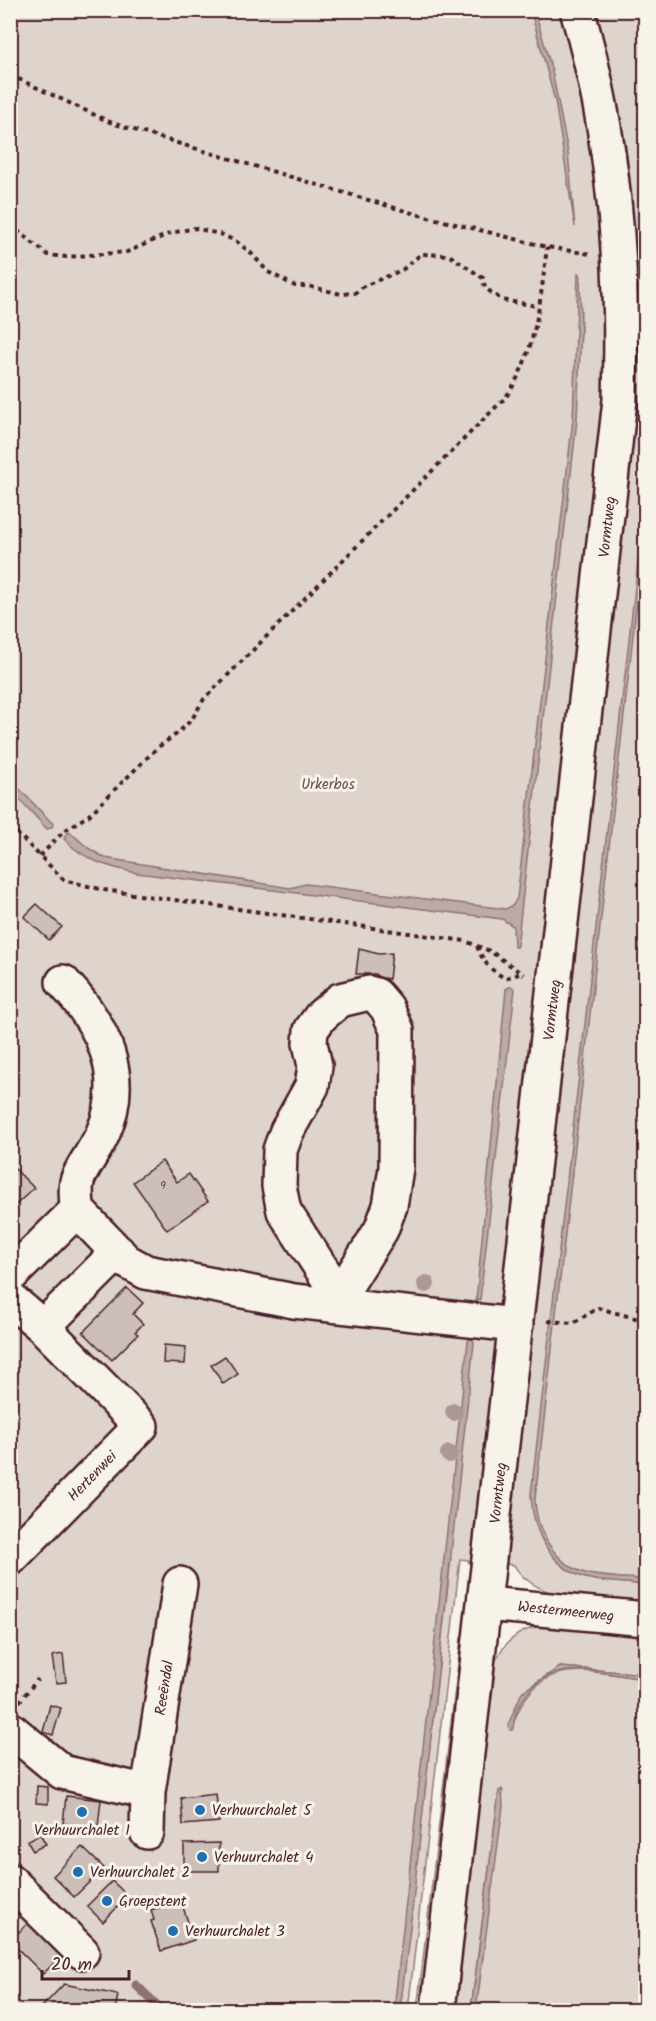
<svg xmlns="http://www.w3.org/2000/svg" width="656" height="2021" font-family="Kalam,sans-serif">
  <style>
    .green { fill: #ded4cc; stroke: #947a7c; stroke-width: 1.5 }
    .water { fill: #bcaaa7; stroke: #8e7275; stroke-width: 1.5 }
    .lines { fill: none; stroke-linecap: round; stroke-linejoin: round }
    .stream { stroke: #8e7275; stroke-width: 9 }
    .building { fill: #ccbfb9; stroke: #4a1f2b; stroke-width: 1.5 }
    .minor-casing { stroke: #4a1f2b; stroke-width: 38 }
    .path { stroke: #4a1f2b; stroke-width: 4; stroke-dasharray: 4.5 4.5; stroke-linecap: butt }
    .minor { stroke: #f7f3e8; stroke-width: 33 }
    .tree { fill: #ac9796 }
    .poi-dot { fill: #1f6fb2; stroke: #f7f3e8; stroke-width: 2 }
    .labels { text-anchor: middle; stroke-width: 6; stroke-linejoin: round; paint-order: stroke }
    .number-label { font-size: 12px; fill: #6a474e }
    .street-label { font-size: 15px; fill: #4a1f2b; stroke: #f7f3e8 }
    .park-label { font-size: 15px; fill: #6f4c53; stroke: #f7f3e8 }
    .poi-label { font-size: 15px; fill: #4a1f2b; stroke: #f7f3e8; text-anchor: start }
  </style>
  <rect width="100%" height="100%" fill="#f7f3e8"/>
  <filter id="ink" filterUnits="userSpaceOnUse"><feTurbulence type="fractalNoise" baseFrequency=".0167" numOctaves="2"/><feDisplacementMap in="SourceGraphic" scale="12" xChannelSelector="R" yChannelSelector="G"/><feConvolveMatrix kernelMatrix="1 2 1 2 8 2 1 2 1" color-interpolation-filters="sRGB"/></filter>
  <g filter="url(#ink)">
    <path class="green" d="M 10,11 L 645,11 L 645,1581 L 577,1573 L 585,1578 L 645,1585 L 645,1608 C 606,1602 535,1603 514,1565 L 480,1561 L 479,1567 L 470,1565 L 468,1560 L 460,1559 L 408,2010 L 400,2010 L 451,1558 L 395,2010 L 11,2010 Z
      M 545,1625 L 645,1630 L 645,1674 L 560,1667 L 522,1692 L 513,1724 C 538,1654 585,1671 645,1679 L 645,2010 L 476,2010 L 503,1791 L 499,1791 L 471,2010 L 448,2010 L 492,1670 C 500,1645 518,1629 545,1625 Z
      M 461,1638 L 471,1639 L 428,2010 L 417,2010 Z"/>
    <path class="water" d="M 531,11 L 535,11 L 552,71 L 568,152 L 575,227 L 555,101 Z
      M 578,273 L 580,275 L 581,329 L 577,420 L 517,947 L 514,947 L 513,926 L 502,919 L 137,873 C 108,867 85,861 64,839 L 66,834 L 70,832 L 88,848 L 105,858 L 290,888 L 306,884 L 506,909 L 513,905 L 517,898 L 573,419 Z
      M 645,500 L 645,530 L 535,1499 C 536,1531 555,1566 589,1574 C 607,1578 627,1578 645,1579 L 645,1585 C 626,1582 604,1583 586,1578 C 549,1567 532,1529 531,1494 Z
      M 11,780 L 53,824 L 52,827 L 47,829 L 11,790 Z
      M 511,986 L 515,989 L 480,1300 L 476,1301 L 506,989 Z
      M 472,1338 L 474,1343 L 411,1920 L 400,2010 L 394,2010 L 468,1341 Z
      M 560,1667 L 645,1674 L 645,1679 C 621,1676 584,1667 561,1672 C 535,1677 513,1705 513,1730 L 510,1730 L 508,1725 L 522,1692 Z
      M 502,1789 L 503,1806 L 476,2010 L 471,2010 L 499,1791 Z"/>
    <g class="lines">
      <path class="stream" d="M 10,1861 L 23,1874
        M 136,1985 L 162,2010"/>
    </g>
    <path class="building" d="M 37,904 L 62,927 L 49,940 L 24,917 Z
      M 359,949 L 379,954 L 392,953 L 389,979 L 378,977 L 376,974 L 356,974 Z
      M 162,1161 L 177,1182 L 189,1174 L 208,1201 L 167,1230 L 133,1182 Z
      M 10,1164 L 34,1188 L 10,1210 Z
      M 127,1288 L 143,1303 L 133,1314 L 143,1324 L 135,1332 L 138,1334 L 112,1360 L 83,1332 Z
      M 164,1345 L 186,1347 L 185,1364 L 163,1363 Z
      M 225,1356 L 238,1374 L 223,1384 L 211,1365 Z
      M 63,1654 L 66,1682 L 56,1683 L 52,1656 Z
      M 50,1705 L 61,1708 L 53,1735 L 43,1732 Z
      M 37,1786 L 48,1787 L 48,1804 L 36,1803 Z
      M 216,1794 L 219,1822 L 183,1825 L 181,1798 Z
      M 66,1796 L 101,1800 L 98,1827 L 63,1824 Z
      M 40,1834 L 46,1844 L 33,1851 L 27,1841 Z
      M 219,1843 L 219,1871 L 184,1871 L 184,1844 Z
      M 82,1847 L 104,1868 L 74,1897 L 53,1876 Z
      M 112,1881 L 128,1896 L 103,1922 L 87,1906 Z
      M 181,1901 L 194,1940 L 161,1951 L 151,1921 L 154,1920 L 151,1910 Z
      M 30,1921 L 63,1954 L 43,1974 L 10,1941 Z
      M 64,1984 L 118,1995 L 115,2010 L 39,2010 Z"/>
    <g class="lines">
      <defs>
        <path id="minor" d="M 63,982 C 103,1025 128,1076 103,1133 C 98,1146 79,1171 77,1182 C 75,1190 77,1201 77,1210
          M 10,1276 L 77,1210 L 126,1261 L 146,1272 L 294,1301 L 516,1325
          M 10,1299 L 43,1327
          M 339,1306 L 344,1289 L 381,1230 L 390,1206 L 396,1168 L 397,1030 L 387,1008 L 376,995 L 369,993 L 340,1000 L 321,1016 L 311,1030 L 310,1043 L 315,1066 L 312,1086 L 287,1131 L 280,1150 L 279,1186 L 284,1211 L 340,1297
          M 10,1559 L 141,1426 L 43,1327 L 118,1252
          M 486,1604 L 646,1619
          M 10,1729 L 62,1772 L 148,1792 L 180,1584
          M 147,1832 L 148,1792
          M 10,1881 L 82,1952
          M 438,2010 L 620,400 C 624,268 615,138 577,10"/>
      </defs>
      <use href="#minor" class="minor-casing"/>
      <path class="path" d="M 10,75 L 112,123 L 147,134 L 412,213 L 547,247 L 590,254
        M 10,225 L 48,255 L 66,257 L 127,252 L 171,233 L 195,228 L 223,235 L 237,242 L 251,253 L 268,272 L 295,286 L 308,286 L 341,294 L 355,293 L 364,286 L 402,270 L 421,254 L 449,255 L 483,278 L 485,288 L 502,300 L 537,306
        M 10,826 L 64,880 L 104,890 L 465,941 L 490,951 L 524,975
        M 40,856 L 64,831 L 89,815 L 157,748 L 178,733 L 192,719 L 204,699 L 506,397 C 536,354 541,297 547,247
        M 477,946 C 483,962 490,970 505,978 L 519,974
        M 548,1321 L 573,1323 L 598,1308 L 646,1321
        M 19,1702 L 38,1679"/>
      <use href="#minor" class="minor"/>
    </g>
    <g class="tree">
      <circle cx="426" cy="1284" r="9"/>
      <circle cx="454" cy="1412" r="9"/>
      <circle cx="449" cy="1454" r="9"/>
    </g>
  </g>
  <g class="poi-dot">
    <circle cx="200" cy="1810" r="6"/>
    <circle cx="82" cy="1812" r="6"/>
    <circle cx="202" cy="1857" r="6"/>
    <circle cx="78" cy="1872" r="6"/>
    <circle cx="107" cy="1901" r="6"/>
    <circle cx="173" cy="1931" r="6"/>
  </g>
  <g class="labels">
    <g class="number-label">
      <text x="163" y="1189">9</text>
    </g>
    <g class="street-label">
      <text transform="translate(607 527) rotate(-84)" y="5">Vormtweg</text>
      <text transform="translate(552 1010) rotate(-83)" y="5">Vormtweg</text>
      <text transform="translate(92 1476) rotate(-46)" y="5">Hertenwei</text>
      <text transform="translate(498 1493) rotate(-84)" y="5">Vormtweg</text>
      <text transform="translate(566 1611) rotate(6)" y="5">Westermeerweg</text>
      <text transform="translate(164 1688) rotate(-81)" y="5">Reeëndal</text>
    </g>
    <g class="park-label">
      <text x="328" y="789">Urkerbos</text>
    </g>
    <g class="poi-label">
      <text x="212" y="1815">Verhuurchalet 5</text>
      <text x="82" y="1835" text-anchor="middle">Verhuurchalet 1</text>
      <text x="214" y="1862">Verhuurchalet 4</text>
      <text x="90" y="1877">Verhuurchalet 2</text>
      <text x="119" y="1906">Groepstent</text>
      <text x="185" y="1936">Verhuurchalet 3</text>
    </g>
  </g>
  <rect width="656" height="2021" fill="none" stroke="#f7f3e8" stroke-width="36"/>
  <rect x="18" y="18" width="620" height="1985" fill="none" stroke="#4a1f2b" stroke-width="2" filter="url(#ink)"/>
  <path d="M42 1970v9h87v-9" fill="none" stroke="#4a1f2b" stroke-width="3"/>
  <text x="51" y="1970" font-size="18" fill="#4a1f2b" stroke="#f7f3e8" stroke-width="4.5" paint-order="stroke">20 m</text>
</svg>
